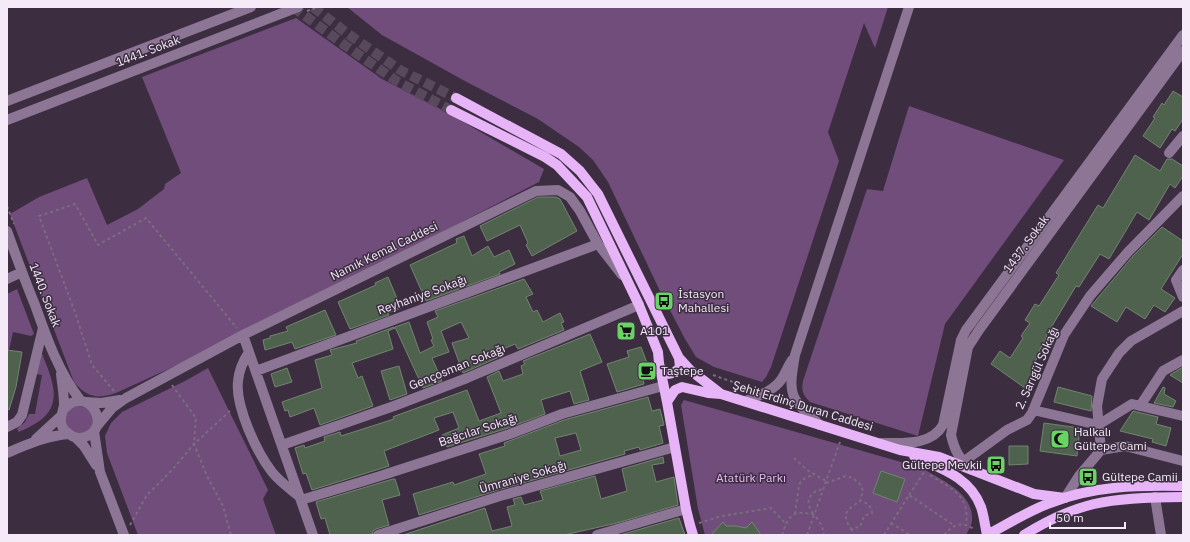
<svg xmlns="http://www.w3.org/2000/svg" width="1190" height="542" font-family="'IBM Plex Sans',sans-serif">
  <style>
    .green { fill: #704d7b }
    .building { fill: #4f624d; stroke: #71856f; fill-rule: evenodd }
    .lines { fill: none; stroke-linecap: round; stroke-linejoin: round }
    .major-tunnel { stroke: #584a5c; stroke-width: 10; stroke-dasharray: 10 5; stroke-linecap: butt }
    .path { stroke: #7a6d7e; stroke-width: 2; stroke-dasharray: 3 3; stroke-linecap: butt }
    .minor { stroke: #8d7595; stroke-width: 10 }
    .major { stroke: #e7b4f7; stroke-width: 10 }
    .labels { text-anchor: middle; stroke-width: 3; stroke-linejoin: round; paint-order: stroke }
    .street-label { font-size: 12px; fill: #f5ebf8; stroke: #3c2d41 }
    .poi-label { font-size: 12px; fill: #f5ebf8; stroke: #3c2d41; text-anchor: start }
    .park-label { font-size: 12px; fill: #e7baf5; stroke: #3c2d41 }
  </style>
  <rect width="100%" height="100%" fill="#3c2d41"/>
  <path class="green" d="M 347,7 L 888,7 L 875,48 L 864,23 L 828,132 L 839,161 L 771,367 L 766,377 L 762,382 L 714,367 L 696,357 L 685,339 L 660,291 L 608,182 L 593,160 L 579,147 L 538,119 L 463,80 L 382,35 Z
    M 296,18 L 382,79 L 448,113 L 544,169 L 539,182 L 243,335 L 116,393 C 98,399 87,398 74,382 L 10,214 L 39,197 L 87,178 L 107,225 L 138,209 L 164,189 L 165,184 L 181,173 L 142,77 Z
    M 909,106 L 1064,160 L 945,324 L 918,436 L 810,402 C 803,395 801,391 803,381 L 867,189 L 883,191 Z
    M 17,289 L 34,334 L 31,336 L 13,332 L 9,350 L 7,350 L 7,294 Z
    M 41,351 C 50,375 66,403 38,422 C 32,426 25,429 19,432 L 17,429 L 25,422 L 29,414 L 35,414 L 42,375 L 36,374 Z
    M 208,368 L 268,490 L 263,499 L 276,535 L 138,535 L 107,453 L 105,436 L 111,423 L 122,412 L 185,381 Z
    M 684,400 L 922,468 C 941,480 974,493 972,520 C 972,525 968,531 966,535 L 705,535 L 698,509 L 681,405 Z
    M65 420a14 14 0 1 1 28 0a14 14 0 1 1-28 0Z"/>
  <path class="building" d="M 1173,91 L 1183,97 L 1183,119 L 1175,131 L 1172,129 L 1160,148 L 1143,136 L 1155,118 L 1153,117 L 1162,103 L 1164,105 Z
    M 1135,155 L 1160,171 L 1167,159 L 1172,159 L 1183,166 L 1183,176 L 1175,188 L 1170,184 L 1149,220 L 1137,212 L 1109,259 L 1100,254 L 1079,287 L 1076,286 L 1046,336 L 1047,337 L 1039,351 L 1041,352 L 1031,368 L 1036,372 L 1025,388 L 991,364 L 1000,351 L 1010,358 L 1023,338 L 1021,336 L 1030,323 L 1025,320 L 1035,304 L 1039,306 L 1059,275 L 1056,273 L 1098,205 L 1103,208 Z
    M 538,197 L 556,197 L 560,199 L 577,231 L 532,256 L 526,245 L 528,243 L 520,225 L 487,241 L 480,226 Z
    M 1162,227 L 1183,241 L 1183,254 L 1161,289 L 1175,298 L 1165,312 L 1154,305 L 1145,319 L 1126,307 L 1117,322 L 1091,306 L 1133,256 Z
    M 464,236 L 472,256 L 488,246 L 494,257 L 509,250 L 515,264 L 499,272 L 500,274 L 426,301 L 410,265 L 457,243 L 456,239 Z
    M 388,277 L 401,308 L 388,313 L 389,315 L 350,329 L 338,302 L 376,285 L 375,283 Z
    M 524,279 L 533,294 L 526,297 L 533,312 L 537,310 L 543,322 L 560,313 L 564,322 L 561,323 L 564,330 L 518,349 L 515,344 L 496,352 L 499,357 L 463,373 L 452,343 L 469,338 L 461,322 L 441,331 L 449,352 L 432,358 L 442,381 L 423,388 L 395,327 L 409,322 L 420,353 L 434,346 L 431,340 L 433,339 L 427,322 L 438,317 L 435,311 Z
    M 325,310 L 336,335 L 295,349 L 292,342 L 265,350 L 263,340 L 270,338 L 270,336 L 288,331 L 286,327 Z
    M 394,327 L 395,328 L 388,331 L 393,349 L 352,363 L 358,378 L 362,376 L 373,406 L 320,425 L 314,408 L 290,417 L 288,410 L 285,411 L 282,402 L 322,388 L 315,360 L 332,355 L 330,350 L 357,343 L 356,341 Z
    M 590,334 L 602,362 L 580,371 L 589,400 L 574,404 L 570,391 L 541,400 L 545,414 L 508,428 L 447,447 L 442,435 L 459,428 L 453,412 L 434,418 L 439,430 L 384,451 L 389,466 L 312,490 L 306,473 L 303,474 L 295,448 L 304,445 L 305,448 L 325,441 L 324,437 L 340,432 L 341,436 L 394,419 L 393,417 L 395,416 L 467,390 L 479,421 L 501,413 L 487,377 L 499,371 L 503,381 L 523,374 L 521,366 L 525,364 L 523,361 Z
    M 641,347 L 652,376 L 643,379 L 644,384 L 617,392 L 607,364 L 629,357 L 627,351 Z
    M 7,350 L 22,352 L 16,387 L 9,410 L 7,409 Z
    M 399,366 L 407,394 L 390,400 L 381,371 Z
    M 1183,367 L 1183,383 L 1170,375 Z
    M 287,368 L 292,382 L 275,387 L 271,374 Z
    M 1058,387 L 1092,396 L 1091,411 L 1054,402 Z
    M 1163,387 L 1165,388 L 1164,394 L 1176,401 L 1173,407 L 1154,403 Z
    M 648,397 L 652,411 L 660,409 L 664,425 L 659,426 L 663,443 L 640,450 L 639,447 L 624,451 L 625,454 L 498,490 L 419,515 L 413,494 L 453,482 L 454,485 L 486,474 L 479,454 L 505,446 L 504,443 L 564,420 ZM 576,433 L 581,450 L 560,456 L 555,438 Z
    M 1133,411 L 1158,417 L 1156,424 L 1171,428 L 1166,446 L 1152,442 L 1153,439 L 1120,431 Z
    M 1044,423 L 1080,428 L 1077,456 L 1040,451 Z
    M 1009,446 L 1028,446 L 1028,464 L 1009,465 Z
    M 663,457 L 664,463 L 652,465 L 656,482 L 674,477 L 678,505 L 617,523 L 564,535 L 403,535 L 485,508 L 492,531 L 512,526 L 507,507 L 515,505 L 513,499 L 521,497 L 524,505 L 543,500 L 540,491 L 595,476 L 601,499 L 627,491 L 622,469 Z
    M 881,471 L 905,479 L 897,502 L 873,493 Z
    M 393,479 L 395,479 L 400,495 L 382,500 L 389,525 L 376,529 L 373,531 L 372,535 L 330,535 L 325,518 L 321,519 L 316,502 Z
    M 679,518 L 685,535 L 620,535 Z
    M 723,522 L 726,526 L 736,526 L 746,528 L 752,522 L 761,535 L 711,535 Z"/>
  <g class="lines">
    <path class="major-tunnel" d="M 293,7 L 346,46 L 398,82 L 451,110
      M 313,7 L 348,34 L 400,70 L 456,98"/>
    <path class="path" d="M 307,11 L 318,7
      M 7,206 L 14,224
      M 713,375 L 724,379 L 752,388
      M 172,385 L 196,418 L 194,444 L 207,476 L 223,506 L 231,535
      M 114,391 L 92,365 L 75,312 L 39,216 L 75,204 L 98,245 L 146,218 L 237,328
      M 794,458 L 807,470 L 826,481
      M 930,475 C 952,489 970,495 966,525
      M 826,483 L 846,476 L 853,478 L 860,484 L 863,491 L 860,501 C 867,503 871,505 872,513 L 864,516 L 860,527 L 853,528 L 850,535
      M 909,495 L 925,471
      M 795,514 L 799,485 L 802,480 L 814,474
      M 813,514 L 808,504 C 810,494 813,491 824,489
      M 699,523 L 722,516 L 771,508 L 786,524
      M 891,523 L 910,535
      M 130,525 L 147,495 L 173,469 L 194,444 L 230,411
      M 852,530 C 841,515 845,511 860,501
      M 782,535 C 788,515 794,509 815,515 L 822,526 L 824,535
      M 807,535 L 840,442
      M 884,535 L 909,495 L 955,526
      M 944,535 C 954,524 961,521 974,529"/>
    <path class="minor" d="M 7,101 L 251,7
      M 7,120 L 298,7
      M 1169,153 L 1183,136
      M 7,231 C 16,256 25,281 35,305 C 47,339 59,373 81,401
      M 1183,270 L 1176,280 L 1183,297
      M 7,279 L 22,272
      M 243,335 L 313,535
      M 249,352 C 243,361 239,370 238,381 C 235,406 257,453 272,472 C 280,482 290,489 300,497
      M 256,371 L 598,244
      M 61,374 C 62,384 64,394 64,405 C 63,411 60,417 61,423 C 62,427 64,431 68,433 C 73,438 79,439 85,437 C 114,427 87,382 63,410
      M 746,401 C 758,396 773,391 781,380 C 785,374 788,366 792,360
      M 86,402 L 101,403 L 120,400
      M 1140,406 L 1163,371 L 1183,360
      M 1033,410 L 1098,425 L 1132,404 L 1183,416
      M 820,425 C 789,397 788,396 795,355 L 909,7
      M 97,426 L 112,408 L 126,398 L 243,335 L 536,191 L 558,190 L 570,197 L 580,211 L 598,244 L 622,275
      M 7,427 L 17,422 L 22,415 L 43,328
      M 94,431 L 100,472 L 124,535
      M 75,437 L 84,446 L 96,465
      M 36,439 L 61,416
      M 882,443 C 903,443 931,446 943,425 L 961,340 L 966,330 L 1183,35
      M 282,445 L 394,406 L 467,378 L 639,305
      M 1101,450 L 1097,406 L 1102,379 L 1119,353 L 1131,341 L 1183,311
      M 7,453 C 28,444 46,436 69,434
      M 963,462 L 1007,430 L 1027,420 L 1032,413 L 1064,335 L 1090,296 L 1128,252 L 1183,196
      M 972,470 C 959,458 955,452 951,435 L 968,347 L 979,330 L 1183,51
      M 1155,497 L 1161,535
      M 1065,498 L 1079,476 L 1101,450 L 1125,446 L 1183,461
      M 301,500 L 377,477 L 510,434 L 562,414 L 663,386
      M 378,535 L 500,496 L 675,447
      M 597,535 L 686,509"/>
    <path class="major" d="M 456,98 L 561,154 L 580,171 L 598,194 L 679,358 L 690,370 L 721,394 L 900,450 L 939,457 L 1034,494 L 1065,498
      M 451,110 L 545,157 L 557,165 L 587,197 L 639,305 L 658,352 L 659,363 L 667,402 L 686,509 L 690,525 L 693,535
      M 659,365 C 664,377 672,376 680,367 L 679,358
      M 667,402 L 675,390 L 682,387 L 708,393 L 721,394
      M 914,456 C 940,468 970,477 981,507 C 984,516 985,526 987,535
      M 987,535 C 1008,524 1028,511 1050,503 C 1092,486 1138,485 1183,486
      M 1024,535 C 1045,522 1069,510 1094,504 C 1121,498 1155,497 1183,497"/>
  </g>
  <defs>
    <symbol id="bus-square" viewBox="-11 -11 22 22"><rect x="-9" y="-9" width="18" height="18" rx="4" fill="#69d364" stroke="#3c2d41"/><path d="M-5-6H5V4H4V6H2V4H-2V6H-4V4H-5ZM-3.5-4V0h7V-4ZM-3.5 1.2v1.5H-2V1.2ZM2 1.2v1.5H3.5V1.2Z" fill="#111"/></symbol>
    <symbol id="supermarket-square" viewBox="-11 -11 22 22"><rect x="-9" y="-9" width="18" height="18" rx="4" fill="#69d364" stroke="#3c2d41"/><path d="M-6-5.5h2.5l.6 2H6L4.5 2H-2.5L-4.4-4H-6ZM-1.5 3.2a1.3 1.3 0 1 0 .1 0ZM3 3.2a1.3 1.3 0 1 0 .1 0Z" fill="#111"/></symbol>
    <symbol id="cafe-square" viewBox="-11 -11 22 22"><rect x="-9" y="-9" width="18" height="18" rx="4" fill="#69d364" stroke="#3c2d41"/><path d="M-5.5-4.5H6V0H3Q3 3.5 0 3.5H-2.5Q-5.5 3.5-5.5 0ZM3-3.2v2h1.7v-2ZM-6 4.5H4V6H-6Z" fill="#111"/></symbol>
    <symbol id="mosque-square" viewBox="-11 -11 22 22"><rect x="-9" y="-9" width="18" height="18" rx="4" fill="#69d364" stroke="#3c2d41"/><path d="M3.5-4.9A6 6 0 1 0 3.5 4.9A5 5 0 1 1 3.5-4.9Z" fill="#111"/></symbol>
  </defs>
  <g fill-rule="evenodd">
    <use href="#bus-square" x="653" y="290" width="22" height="22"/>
    <use href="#supermarket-square" x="615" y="320" width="22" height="22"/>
    <use href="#cafe-square" x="636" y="360" width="22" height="22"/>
    <use href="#mosque-square" x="1049" y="428" width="22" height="22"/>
    <use href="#bus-square" x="985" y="454" width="22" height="22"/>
    <use href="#bus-square" x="1077" y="466" width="22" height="22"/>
  </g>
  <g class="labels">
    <g class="street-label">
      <text transform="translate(148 51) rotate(-21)" y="4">1441. Sokak</text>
      <text transform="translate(1026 244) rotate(-54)" y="4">1437. Sokak</text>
      <text transform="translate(384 251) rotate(-26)" y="4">Namık Kemal Caddesi</text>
      <text transform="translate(45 295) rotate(69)" y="4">1440. Sokak</text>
      <text transform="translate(422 295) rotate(-20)" y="4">Reyhaniye Sokağı</text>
      <text transform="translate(457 367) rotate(-22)" y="4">Gençosman Sokağı</text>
      <text transform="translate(1037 368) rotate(-66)" y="4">2. Sarıgül Sokağı</text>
      <text transform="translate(803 406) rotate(17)" y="4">Şehit Erdinç Duran Caddesi</text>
      <text transform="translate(478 430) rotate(-18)" y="4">Bağcılar Sokağı</text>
      <text transform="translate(523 477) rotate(-16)" y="4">Ümraniye Sokağı</text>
    </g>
    <g class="poi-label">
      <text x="678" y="298">İstasyon<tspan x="678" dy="14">Mahallesi</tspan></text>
      <text x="640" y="335">A101</text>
      <text x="661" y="375">Taştepe</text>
      <text x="1074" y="436">Halkalı<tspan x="1074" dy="14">Gültepe Cami</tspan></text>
      <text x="982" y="469" text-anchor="end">Gültepe Mevkii</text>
      <text x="1102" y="481">Gültepe Camii</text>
    </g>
    <g class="park-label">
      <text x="751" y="482">Atatürk Parkı</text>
    </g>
  </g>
  <rect width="1190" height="542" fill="none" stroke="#f5ebf8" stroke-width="16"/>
  <path d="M1050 522v6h75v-6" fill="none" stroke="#f5ebf8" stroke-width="2"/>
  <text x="1056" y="522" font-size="12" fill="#f5ebf8" stroke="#3c2d41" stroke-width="3" paint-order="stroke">50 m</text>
</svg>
